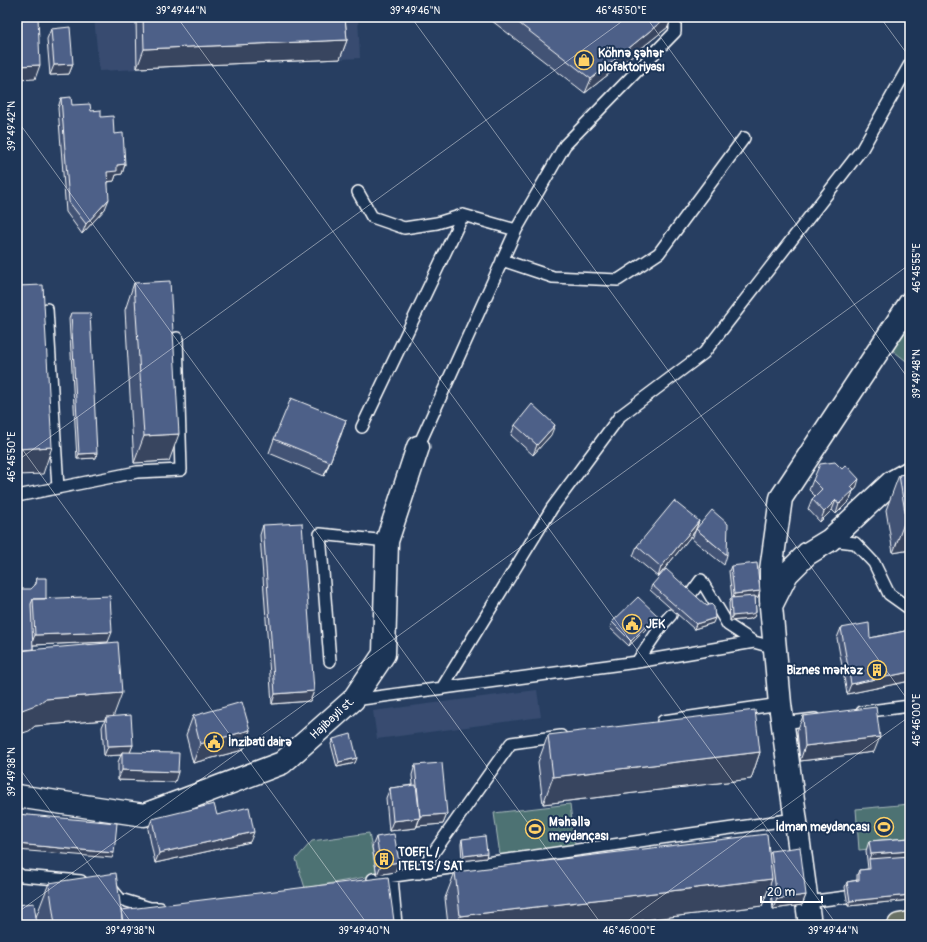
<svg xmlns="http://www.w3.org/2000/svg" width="927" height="942" font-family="Pangolin,sans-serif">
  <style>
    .built { fill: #374c70 }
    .green { fill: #4e7273; stroke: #a6b8b9 }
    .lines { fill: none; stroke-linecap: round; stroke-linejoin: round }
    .lane-casing { stroke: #fff; stroke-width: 14 }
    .street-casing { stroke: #fff; stroke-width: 25 }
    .primary-casing { stroke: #fff; stroke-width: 25 }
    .lane { stroke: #1d3557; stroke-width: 11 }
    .street { stroke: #1d3557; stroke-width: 22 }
    .primary { stroke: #6a7165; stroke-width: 22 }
    .wall { fill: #435375; stroke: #fff }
    .shaded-wall { fill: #37445f; stroke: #fff }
    .building { fill: #4e6188; stroke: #fff }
    .ticks { fill: none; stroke: #fff; stroke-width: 1; stroke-opacity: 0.45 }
    .labels { text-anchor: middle; stroke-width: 4; stroke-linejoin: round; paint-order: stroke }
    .poi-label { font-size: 12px; font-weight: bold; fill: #fff; stroke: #1d3557; text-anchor: start }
    .street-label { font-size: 12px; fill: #fff; stroke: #1d3557 }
    .neatline { fill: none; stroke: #fff; stroke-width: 1.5 }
    .ticks-label { font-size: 10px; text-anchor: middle; fill: #fff }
  </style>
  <rect width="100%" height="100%" fill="#273e61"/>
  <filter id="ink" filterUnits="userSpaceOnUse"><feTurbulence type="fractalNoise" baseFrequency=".025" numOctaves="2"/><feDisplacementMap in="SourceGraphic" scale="8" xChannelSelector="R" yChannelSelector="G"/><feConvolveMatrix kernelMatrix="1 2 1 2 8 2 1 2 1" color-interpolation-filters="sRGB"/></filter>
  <g filter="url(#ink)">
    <path class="built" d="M 54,17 L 358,17 L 360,58 L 99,71 L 94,17 Z
      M 537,690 L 541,717 L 377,739 L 373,711 Z"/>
    <path class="green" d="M 910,326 L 910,364 L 891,349 Z
      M 570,804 L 575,846 L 500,855 L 494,813 Z
      M 910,804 L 910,845 L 859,850 L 856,809 Z
      M 369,833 L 377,875 L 305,888 L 296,859 L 312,841 Z"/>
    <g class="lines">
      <defs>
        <path id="lane" d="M 358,192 L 372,217 L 404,228 L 437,223 L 463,215 L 516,230
          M 502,260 L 553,277 L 618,280 L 659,253 L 744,138
          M 47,309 L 58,488
          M 362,427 L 463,215
          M 418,447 L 516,230 L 565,145 L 675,32 L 675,17
          M 17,496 L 137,472 L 181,470 L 177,338
          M 830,540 L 855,543 L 874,563 L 889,594 L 910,609
          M 690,595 L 701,580 L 728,625 L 754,642
          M 330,661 L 320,534 L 387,541
          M 637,662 L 662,625 L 671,615
          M 442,688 L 552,508 L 620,416 L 704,353 L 862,149 L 910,64
          M 354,700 L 637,662 L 754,642 L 775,648
          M 862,712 L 910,706
          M 663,721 L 780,704
          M 782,723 L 815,719
          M 17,873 L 22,876 L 81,881
          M 419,873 L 511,743 L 561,736
          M 392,877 L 396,925
          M 373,879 L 795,819
          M 110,887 L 120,899 L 150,908 L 160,908
          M 807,902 L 862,895"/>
        <path id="street" d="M 771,601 L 771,570 L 781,498 L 910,303
          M 17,796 L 144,815 L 282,763 L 353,700 L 384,654 L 387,541 L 418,447
          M 810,925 L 780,704 L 771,606 L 787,574 L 807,554 L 830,540 L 892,482 L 910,472"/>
        <path id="primary" d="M 899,925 L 910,923"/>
      </defs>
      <use href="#lane" class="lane-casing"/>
      <use href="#street" class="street-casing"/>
      <use href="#primary" class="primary-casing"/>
      <use href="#lane" class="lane"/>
      <use href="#street" class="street"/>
      <use href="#primary" class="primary"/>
    </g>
    <path class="wall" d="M 137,17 L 345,17 L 347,40 L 340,59 L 137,68 L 136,19 Z
      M 487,17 L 672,17 L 668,27 L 585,93 Z
      M 51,29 L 73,64 L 69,74 L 50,75 L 47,39 Z
      M 61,98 L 72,105 L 91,111 L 101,117 L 125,164 L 122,174 L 116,175 L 114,181 L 108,182 L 105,209 L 82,234 L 66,212 L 58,108 Z
      M 910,238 L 910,247 L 908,244 Z
      M 134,283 L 169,461 L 134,463 L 125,310 Z
      M 71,313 L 96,458 L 77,459 L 69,318 Z
      M 346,420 L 324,476 L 269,453 L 274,439 Z
      M 515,425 L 551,435 L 533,455 L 511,435 Z
      M 910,473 L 910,550 L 893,553 L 886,510 L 899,475 Z
      M 813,480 L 856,489 L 853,491 L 850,500 L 836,514 L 832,510 L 820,522 L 808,509 L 812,499 L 815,496 L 809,490 Z
      M 699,521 L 695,531 L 658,577 L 633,556 L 637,546 Z
      M 263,525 L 314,691 L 310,701 L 272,704 L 260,535 Z
      M 696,529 L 727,555 L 724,565 L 692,539 Z
      M 731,566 L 758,597 L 755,597 L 756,612 L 754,617 L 750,619 L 730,621 L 729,603 L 731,598 L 732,598 L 729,571 Z
      M 37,578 L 46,599 L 108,642 L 33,645 L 33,649 L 113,717 L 133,745 L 130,752 L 175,782 L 118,780 L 118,762 L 121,755 L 104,756 L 102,727 L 105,720 L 35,726 L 29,731 L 31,589 L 35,586 L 35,583 Z
      M 652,585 L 713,623 L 694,629 L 650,590 Z
      M 657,615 L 655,620 L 629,646 L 610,628 L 612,622 Z
      M 841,628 L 870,638 L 910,630 L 910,681 L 847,694 L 837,638 Z
      M 193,716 L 250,730 L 243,750 L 193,763 L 186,735 Z
      M 803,716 L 874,752 L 800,761 L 797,731 Z
      M 548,735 L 760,752 L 751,779 L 543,804 L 538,762 Z
      M 333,739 L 355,763 L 337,767 L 331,744 Z
      M 415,765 L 447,814 L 443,824 L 417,826 L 416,828 L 389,831 L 386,798 L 390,788 L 413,785 L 412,775 Z
      M 217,815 L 250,842 L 155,863 L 148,829 L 152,819 Z
      M 376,837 L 399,862 L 395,872 L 377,875 L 372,847 Z
      M 910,838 L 910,900 L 848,906 L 845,887 L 847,882 L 857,880 L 857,875 L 859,870 L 868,869 L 866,851 L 869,841 Z
      M 462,839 L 486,858 L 462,861 L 461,844 Z
      M 771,851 L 806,895 L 802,905 L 773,909 L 770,885 L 762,906 L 603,925 L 448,925 L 445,898 L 455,872 L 769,856 Z
      M 49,883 L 121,910 L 392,925 L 17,925 L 36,917 Z"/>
    <path class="shaded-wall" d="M 667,17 L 672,17 L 668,27 L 585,93 L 591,79 Z
      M 347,40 L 340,59 L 137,68 L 144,49 Z
      M 73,64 L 69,74 L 50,75 L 54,65 Z
      M 40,65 L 35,79 L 17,80 L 17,66 Z
      M 125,164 L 122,174 L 116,175 L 114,181 L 104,182 L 107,172 L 117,165 Z
      M 109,199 L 105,209 L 82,234 L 86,224 Z
      M 346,420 L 341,435 L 324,476 L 330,462 Z
      M 555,425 L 551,435 L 533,455 L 537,445 Z
      M 179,434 L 169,461 L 134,463 L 144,436 Z
      M 52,447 L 43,474 L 17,475 L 17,449 Z
      M 97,453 L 96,458 L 77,459 L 79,454 Z
      M 859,479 L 856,489 L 853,491 L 850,500 L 836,514 L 839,504 L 851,487 Z
      M 836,500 L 832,510 L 820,522 L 824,512 Z
      M 910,517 L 910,550 L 893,553 L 906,518 Z
      M 699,521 L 695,531 L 658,577 L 661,567 Z
      M 760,591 L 758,597 L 733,599 L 734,594 Z
      M 756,612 L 754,617 L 750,619 L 730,621 L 732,616 Z
      M 657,615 L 655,620 L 629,646 L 631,641 Z
      M 715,618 L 713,623 L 694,629 L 696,624 Z
      M 112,632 L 108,642 L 31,645 L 35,635 Z
      M 910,672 L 910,681 L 847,694 L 851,684 Z
      M 314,691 L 310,701 L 272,704 L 275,694 Z
      M 122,693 L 112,720 L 106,717 L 105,720 L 35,726 L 29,731 L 17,735 L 17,710 L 45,699 Z
      M 250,730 L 243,750 L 193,763 L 200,744 Z
      M 880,737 L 874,752 L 800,761 L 805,746 Z
      M 133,745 L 129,755 L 122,752 L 121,755 L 104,756 L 108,746 Z
      M 760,752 L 751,779 L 543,804 L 553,777 Z
      M 357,758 L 355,763 L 337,767 L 339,762 Z
      M 122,770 L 178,772 L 175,782 L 118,780 Z
      M 447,814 L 443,824 L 417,826 L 420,816 Z
      M 420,818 L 416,828 L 389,831 L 393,821 Z
      M 254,832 L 250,842 L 155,863 L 159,853 Z
      M 17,844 L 114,853 L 112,858 L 17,850 Z
      M 910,851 L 910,858 L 869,859 L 871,854 Z
      M 487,853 L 486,858 L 462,861 L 464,856 Z
      M 399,862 L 395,872 L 377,875 L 381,865 Z
      M 772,879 L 762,906 L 603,925 L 457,925 L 460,916 Z
      M 806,895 L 802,905 L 773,909 L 777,899 Z
      M 910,895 L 910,900 L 848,906 L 850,901 Z
      M 394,921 L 392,925 L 365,925 Z"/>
    <path class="building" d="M 17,17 L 38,17 L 40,65 L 17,66 Z
      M 143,17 L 345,17 L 347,40 L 144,49 Z
      M 511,17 L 667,17 L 591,79 Z
      M 70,27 L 73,64 L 54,65 L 51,29 Z
      M 71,97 L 72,105 L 90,104 L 91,111 L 101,110 L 101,117 L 113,116 L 114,134 L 123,133 L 125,164 L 117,165 L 117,171 L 107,172 L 109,199 L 86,224 L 69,202 L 61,98 Z
      M 170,281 L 179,434 L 144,436 L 134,283 Z
      M 43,285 L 52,447 L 17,449 L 17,286 Z
      M 71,313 L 90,313 L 97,453 L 79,454 Z
      M 291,398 L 346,420 L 330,462 L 274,439 Z
      M 532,404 L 555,425 L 537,445 L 515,425 Z
      M 835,462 L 842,469 L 846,465 L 859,479 L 851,487 L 854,490 L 839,504 L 836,500 L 824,512 L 812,499 L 822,489 L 813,480 L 820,464 Z
      M 910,473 L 910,517 L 906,518 L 899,475 Z
      M 674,501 L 699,521 L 661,567 L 637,546 Z
      M 712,510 L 728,524 L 727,555 L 696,529 Z
      M 302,523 L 314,691 L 275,694 L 263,525 Z
      M 757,563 L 760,591 L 734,594 L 731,566 Z
      M 666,569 L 707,606 L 711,604 L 714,607 L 715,618 L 696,624 L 652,585 Z
      M 37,578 L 46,578 L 46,599 L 33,599 L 31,604 L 33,649 L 17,651 L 17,589 L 31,589 L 36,584 Z
      M 110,596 L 112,632 L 35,635 L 33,599 Z
      M 755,596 L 756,612 L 752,614 L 732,616 L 731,598 Z
      M 638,597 L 657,615 L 631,641 L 612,622 Z
      M 869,623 L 870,638 L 910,630 L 910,672 L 851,684 L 841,628 Z
      M 118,642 L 122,693 L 45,699 L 38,704 L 22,710 L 17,710 L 17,651 Z
      M 242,702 L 250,730 L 200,744 L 193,716 Z
      M 876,707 L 880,737 L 805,746 L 803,716 Z
      M 755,710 L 760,752 L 553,777 L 548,735 Z
      M 131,715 L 133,745 L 108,746 L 106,717 Z
      M 351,734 L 357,758 L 339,762 L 333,739 Z
      M 122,752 L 179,753 L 178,772 L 122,770 Z
      M 442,763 L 447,814 L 420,816 L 415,765 Z
      M 416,785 L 420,818 L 393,821 L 390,788 Z
      M 214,804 L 217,815 L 249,807 L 254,832 L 159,853 L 152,819 Z
      M 17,814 L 117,823 L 114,853 L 17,844 Z
      M 394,834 L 399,862 L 381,865 L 376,837 Z
      M 767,834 L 772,879 L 460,916 L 455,872 Z
      M 485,836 L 487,853 L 464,856 L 462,839 Z
      M 910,838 L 910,851 L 871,854 L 869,841 Z
      M 800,847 L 806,895 L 777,899 L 771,851 Z
      M 910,856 L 910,895 L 850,901 L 847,882 L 859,880 L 859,870 L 870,869 L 869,859 Z
      M 116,873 L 123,925 L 55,925 L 49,883 Z
      M 388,877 L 394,921 L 365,925 L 123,925 L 121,910 Z
      M 34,903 L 37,925 L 17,925 L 17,905 Z"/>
  </g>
  <path class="ticks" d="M 177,17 L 837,925M 411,17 L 910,703M 646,17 L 910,381M 880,17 L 910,58M 17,120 L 602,925M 17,442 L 368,925M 17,461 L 628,17M 17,765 L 133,925M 17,913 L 910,264M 622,925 L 910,716"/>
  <defs>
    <symbol id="shop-ring" viewBox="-11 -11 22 22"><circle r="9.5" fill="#1d3557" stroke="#ffd166" stroke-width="1.5"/><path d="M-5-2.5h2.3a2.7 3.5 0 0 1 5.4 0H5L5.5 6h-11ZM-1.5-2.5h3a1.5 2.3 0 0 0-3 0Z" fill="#ffd166"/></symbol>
    <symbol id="civic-ring" viewBox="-11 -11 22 22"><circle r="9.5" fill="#1d3557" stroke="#ffd166" stroke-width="1.5"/><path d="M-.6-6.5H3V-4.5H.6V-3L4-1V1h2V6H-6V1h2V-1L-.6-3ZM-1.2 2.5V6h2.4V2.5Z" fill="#ffd166"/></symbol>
    <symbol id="building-ring" viewBox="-11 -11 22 22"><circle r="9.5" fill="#1d3557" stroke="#ffd166" stroke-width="1.5"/><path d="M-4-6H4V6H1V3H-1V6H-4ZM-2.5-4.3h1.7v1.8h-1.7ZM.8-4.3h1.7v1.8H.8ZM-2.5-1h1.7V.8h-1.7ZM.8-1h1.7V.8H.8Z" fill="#ffd166"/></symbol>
    <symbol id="stadium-ring" viewBox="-11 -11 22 22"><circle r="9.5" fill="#1d3557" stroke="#ffd166" stroke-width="1.5"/><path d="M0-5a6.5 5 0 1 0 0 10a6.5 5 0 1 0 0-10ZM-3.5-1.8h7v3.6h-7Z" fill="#ffd166"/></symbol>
  </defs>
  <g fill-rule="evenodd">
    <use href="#shop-ring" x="573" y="49" width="22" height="22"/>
    <use href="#civic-ring" x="621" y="613" width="22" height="22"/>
    <use href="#building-ring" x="866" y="659" width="22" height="22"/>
    <use href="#civic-ring" x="203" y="731" width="22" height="22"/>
    <use href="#stadium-ring" x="873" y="816" width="22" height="22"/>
    <use href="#stadium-ring" x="524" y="818" width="22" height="22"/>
    <use href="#building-ring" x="373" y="848" width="22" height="22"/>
  </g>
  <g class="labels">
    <g class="poi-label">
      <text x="598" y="57">Köhnə şəhər<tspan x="598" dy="14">plofaktoriyası</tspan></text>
      <text x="646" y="628">JEK</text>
      <text x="863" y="674" text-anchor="end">Biznes mərkəz</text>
      <text x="228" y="746">İnzibati dairə</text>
      <text x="549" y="826">Məhəllə<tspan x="549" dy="14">meydançası</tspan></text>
      <text x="870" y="831" text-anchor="end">İdman meydançası</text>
      <text x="398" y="856">TOEFL /<tspan x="398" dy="14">ITELTS / SAT</tspan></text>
    </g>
    <g class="street-label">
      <text transform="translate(332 718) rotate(-43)" y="4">Hajibayli st.</text>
    </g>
  </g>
  <rect width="927" height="942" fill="none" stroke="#1d3557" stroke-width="44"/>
  <path d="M761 896v6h61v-6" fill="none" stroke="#ffffff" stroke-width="2"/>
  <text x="767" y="896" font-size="12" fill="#ffffff" stroke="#1d3557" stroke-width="3" paint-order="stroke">20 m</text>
  <rect x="22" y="22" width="883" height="898" class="neatline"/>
  <g class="ticks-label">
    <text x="181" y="14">39°49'44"N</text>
    <text x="415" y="14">39°49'46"N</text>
    <text x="621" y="14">46°45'50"E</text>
    <text transform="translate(11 126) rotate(-90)" y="4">39°49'42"N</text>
    <text transform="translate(916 268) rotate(-90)" y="4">46°45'55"E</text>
    <text transform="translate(916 374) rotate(-90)" y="4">39°49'48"N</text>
    <text transform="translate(11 457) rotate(-90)" y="4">46°45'50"E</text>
    <text transform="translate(916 720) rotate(-90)" y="4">46°46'00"E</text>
    <text transform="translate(11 772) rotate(-90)" y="4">39°49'38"N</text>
    <text x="130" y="934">39°49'38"N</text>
    <text x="364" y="934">39°49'40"N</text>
    <text x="629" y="934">46°46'00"E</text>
    <text x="833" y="934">39°49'44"N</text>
  </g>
</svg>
